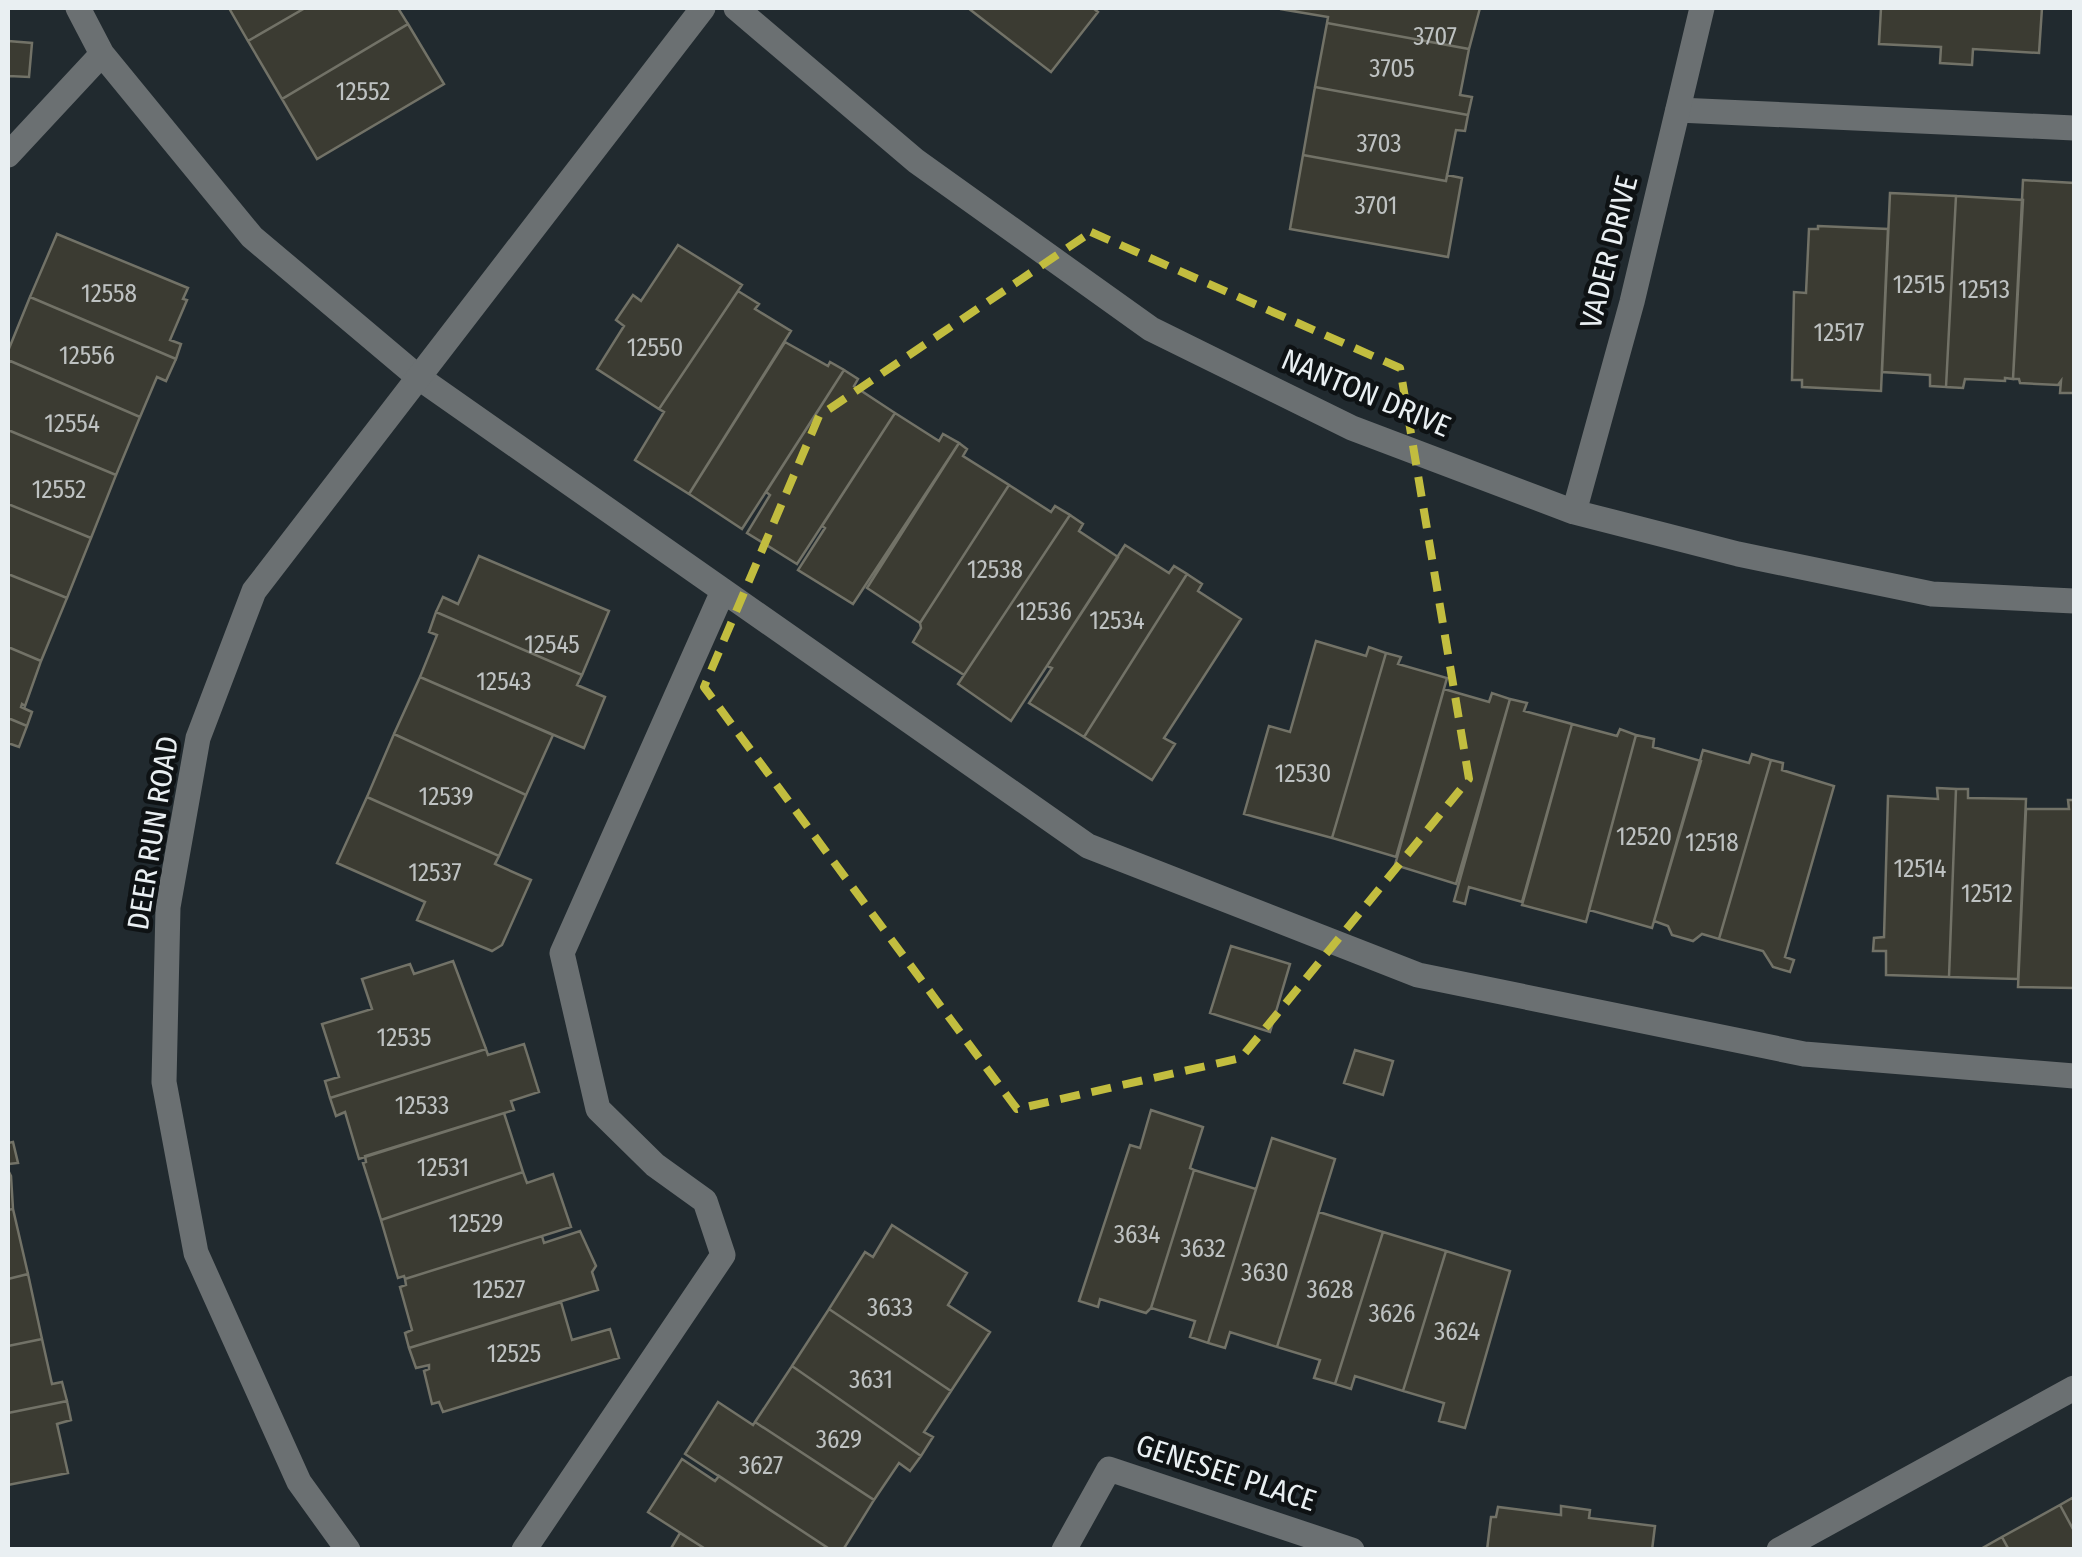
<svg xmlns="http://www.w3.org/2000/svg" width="2082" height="1557" font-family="'Fira Sans Condensed',sans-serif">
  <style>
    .building { fill: #3b3b32; stroke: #727267; stroke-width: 2.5 }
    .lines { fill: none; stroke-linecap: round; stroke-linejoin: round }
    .service { stroke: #6b7072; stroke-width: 25 }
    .minor { stroke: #6b7072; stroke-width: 25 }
    .marked { fill: none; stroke: #c2bd3f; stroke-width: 8; stroke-dasharray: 20 12; stroke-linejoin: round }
    .labels { text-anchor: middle; stroke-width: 9; stroke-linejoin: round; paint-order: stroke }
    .number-label { font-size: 25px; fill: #bec2c2 }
    .street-label { font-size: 30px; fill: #e9eff2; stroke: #0e1214 }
  </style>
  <rect width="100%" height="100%" fill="#212a2f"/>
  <path class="building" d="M 229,8 L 305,8 L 248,41 Z
    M 305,8 L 398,8 L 408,24 L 282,99 L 248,41 Z
    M 968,8 L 1093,8 L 1098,12 L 1051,72 Z
    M 1480,8 L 1469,49 L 1327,23 L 1328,17 L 1280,9 Z
    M 1881,8 L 2042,8 L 2039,53 L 1973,49 L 1972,65 L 1940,63 L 1941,47 L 1879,44 Z
    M 1327,23 L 1469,49 L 1460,95 L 1472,97 L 1468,115 L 1315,87 Z
    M 408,24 L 444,84 L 317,159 L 282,99 Z
    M 8,41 L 32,43 L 29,77 L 9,76 L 8,80 Z
    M 1315,87 L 1468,115 L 1465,131 L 1456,130 L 1446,181 L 1303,155 Z
    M 1303,155 L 1446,181 L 1447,175 L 1462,178 L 1448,257 L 1290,229 Z
    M 2023,180 L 2074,183 L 2074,393 L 2060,393 L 2061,381 L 2058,385 L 2020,383 L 2019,379 L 2013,379 Z
    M 1890,193 L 1956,196 L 1946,387 L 1930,386 L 1930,375 L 1882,372 Z
    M 1956,196 L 2023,200 L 2013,379 L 2005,378 L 2005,381 L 1965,379 L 1963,388 L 1946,387 Z
    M 1818,226 L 1888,229 L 1881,391 L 1802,387 L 1802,380 L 1792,380 L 1794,292 L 1806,293 L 1809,229 L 1818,229 Z
    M 57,234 L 188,288 L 183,299 L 187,300 L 170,340 L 181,344 L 176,359 L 30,297 Z
    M 678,245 L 742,285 L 659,409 L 597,369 L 624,326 L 616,320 L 633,295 L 641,301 Z
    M 738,291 L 759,304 L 755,309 L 791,331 L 689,494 L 635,460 L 664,412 L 659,409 Z
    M 30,297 L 176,359 L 166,381 L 157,377 L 140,417 L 8,360 L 8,351 Z
    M 785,342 L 828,366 L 830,362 L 844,370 L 742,529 L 689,494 Z
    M 8,360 L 140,417 L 116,475 L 8,430 Z
    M 844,370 L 858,379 L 854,386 L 895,413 L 797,564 L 747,533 L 770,495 L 766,492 Z
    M 895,413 L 939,441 L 943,434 L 959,443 L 853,604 L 798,570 L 825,528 L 822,526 Z
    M 8,430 L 116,475 L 91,538 L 8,504 Z
    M 959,443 L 967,449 L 963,456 L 1009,485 L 920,623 L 867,588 Z
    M 1009,485 L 1051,512 L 1055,506 L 1070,515 L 964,675 L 913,642 L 921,628 L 920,623 Z
    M 8,504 L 91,538 L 67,598 L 8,574 Z
    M 1070,515 L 1083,524 L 1079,531 L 1118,557 L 1011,721 L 958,684 Z
    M 1125,545 L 1169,573 L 1174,566 L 1187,574 L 1084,737 L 1029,703 L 1052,668 L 1047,666 Z
    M 479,556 L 609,611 L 582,675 L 436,612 L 443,597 L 458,604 Z
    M 8,574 L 67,598 L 41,661 L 8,647 Z
    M 1187,574 L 1202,584 L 1198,591 L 1241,619 L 1164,738 L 1175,744 L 1152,780 L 1084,737 Z
    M 436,612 L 582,675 L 577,685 L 605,697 L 584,748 L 420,677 L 437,635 L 429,632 Z
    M 1316,641 L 1366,656 L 1369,647 L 1386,653 L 1332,838 L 1244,814 L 1269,726 L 1290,732 Z
    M 8,647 L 41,661 L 25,706 L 22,704 L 21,707 L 32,712 L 27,726 L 8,718 Z
    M 1386,653 L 1401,657 L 1398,664 L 1447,678 L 1396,857 L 1332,838 Z
    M 420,677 L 553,735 L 526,795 L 394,734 Z
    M 1444,689 L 1489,702 L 1492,693 L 1510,699 L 1456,884 L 1395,865 Z
    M 1510,699 L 1527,703 L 1524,711 L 1572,724 L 1522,902 L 1469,887 L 1465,904 L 1454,901 Z
    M 8,718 L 27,726 L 19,747 L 8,743 Z
    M 1572,724 L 1617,736 L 1620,729 L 1636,735 L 1586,922 L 1522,905 Z
    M 394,734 L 526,795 L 499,856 L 367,797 Z
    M 1636,735 L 1654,739 L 1653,747 L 1701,761 L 1652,928 L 1589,910 Z
    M 1703,750 L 1749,763 L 1752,754 L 1771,760 L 1719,939 L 1702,934 L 1693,941 L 1672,935 L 1668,926 L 1654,921 Z
    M 1771,760 L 1783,763 L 1782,770 L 1834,786 L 1785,957 L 1794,960 L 1790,972 L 1773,967 L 1763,951 L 1719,939 Z
    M 1937,788 L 1956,789 L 1949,977 L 1886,975 L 1886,951 L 1873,951 L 1874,938 L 1884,937 L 1888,796 L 1938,799 Z
    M 1956,789 L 1968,789 L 1968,798 L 2026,799 L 2018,979 L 1949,977 Z
    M 367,797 L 499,856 L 495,864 L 531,880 L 502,945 L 492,951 L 417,920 L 425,902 L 337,863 Z
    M 2068,800 L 2074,800 L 2074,988 L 2018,987 L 2026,809 L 2069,809 Z
    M 1231,946 L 1290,964 L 1270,1032 L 1210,1013 Z
    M 453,961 L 486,1049 L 330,1098 L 325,1081 L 339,1077 L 322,1024 L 372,1009 L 362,979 L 410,964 L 414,974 Z
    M 524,1044 L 539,1092 L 511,1101 L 514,1110 L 359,1159 L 345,1112 L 336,1116 L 330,1098 L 486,1049 L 488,1055 Z
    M 1355,1050 L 1393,1061 L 1383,1095 L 1344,1083 Z
    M 1151,1110 L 1203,1127 L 1190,1168 L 1194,1170 L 1151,1308 L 1146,1313 L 1100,1299 L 1098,1307 L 1079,1301 L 1130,1145 L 1140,1148 Z
    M 504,1113 L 523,1172 L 381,1220 L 363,1163 L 366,1162 L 365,1156 Z
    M 1272,1138 L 1335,1159 L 1277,1347 L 1230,1332 L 1225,1348 L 1208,1343 Z
    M 13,1142 L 18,1163 L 8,1164 L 8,1143 Z
    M 8,1170 L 11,1176 L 13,1209 L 8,1210 Z
    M 1194,1170 L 1256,1189 L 1208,1343 L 1190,1337 L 1195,1321 L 1151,1308 Z
    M 523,1172 L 527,1183 L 553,1174 L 571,1227 L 405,1279 L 404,1276 L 398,1278 L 381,1220 Z
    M 13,1209 L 28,1274 L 8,1279 L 8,1210 Z
    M 1319,1212 L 1383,1232 L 1335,1384 L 1314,1378 L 1320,1360 L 1277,1347 Z
    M 892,1225 L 967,1273 L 948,1305 L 990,1332 L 951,1391 L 829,1309 L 865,1252 L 873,1257 Z
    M 580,1231 L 596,1266 L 592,1272 L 598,1290 L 409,1348 L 405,1333 L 412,1330 L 400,1287 L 406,1285 L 405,1279 L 542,1236 L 544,1243 Z
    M 1383,1232 L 1446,1251 L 1403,1391 L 1355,1376 L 1351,1389 L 1335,1384 Z
    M 1446,1251 L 1510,1271 L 1465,1428 L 1439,1421 L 1444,1403 L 1403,1391 Z
    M 28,1274 L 42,1339 L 8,1346 L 8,1279 Z
    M 561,1302 L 572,1340 L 610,1329 L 619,1358 L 443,1412 L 439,1402 L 432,1404 L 424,1371 L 429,1369 L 429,1365 L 416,1368 L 409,1348 Z
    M 829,1309 L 951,1391 L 924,1432 L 933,1437 L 921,1456 L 792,1366 Z
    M 42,1339 L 52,1384 L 62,1382 L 67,1401 L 8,1413 L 8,1346 Z
    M 792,1366 L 921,1456 L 910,1471 L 899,1463 L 874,1500 L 755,1422 Z
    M 67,1401 L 71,1420 L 57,1424 L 68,1473 L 8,1485 L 8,1413 Z
    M 718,1402 L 753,1425 L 755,1422 L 874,1500 L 843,1550 L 831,1550 L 685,1454 Z
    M 682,1459 L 715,1481 L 719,1476 L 831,1550 L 707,1550 L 648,1512 Z
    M 2074,1497 L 2074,1531 L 2060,1505 Z
    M 2060,1505 L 2074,1531 L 2074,1550 L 2009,1550 L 2002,1537 Z
    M 1561,1506 L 1590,1510 L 1589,1518 L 1655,1526 L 1652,1550 L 1487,1550 L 1491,1517 L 1496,1517 L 1498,1507 L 1561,1515 Z
    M 680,1533 L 707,1550 L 670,1550 Z
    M 2002,1537 L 2009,1550 L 1979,1550 Z"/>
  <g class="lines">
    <path class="service" d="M 78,8 L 102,54 L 252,237 L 418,377 L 1088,846 L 1418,975 L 1804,1054 L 2074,1076
      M 1678,110 L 2074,128
      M 8,155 L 102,54
      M 524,1550 L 723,1255 L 705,1201 L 655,1165 L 598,1109 L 562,953 L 723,591
      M 1779,1550 L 2074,1388"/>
    <path class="minor" d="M 736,8 L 916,161 L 1151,329 L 1352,428 L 1574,512 L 1738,554 L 1932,594 L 2074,601
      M 1574,512 L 1632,302 L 1702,8
      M 348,1550 L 299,1482 L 196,1253 L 164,1082 L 168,907 L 198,738 L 254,591 L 703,8
      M 1064,1550 L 1109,1469 L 1352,1550"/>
  </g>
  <path class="marked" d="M 1091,232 L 1400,368 L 1469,779 L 1241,1058 L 1017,1109 L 704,687 L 819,416 Z"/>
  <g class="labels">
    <g class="number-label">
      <text x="1435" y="45">3707</text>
      <text x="1392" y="77">3705</text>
      <text x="363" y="100">12552</text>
      <text x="1379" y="152">3703</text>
      <text x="1376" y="214">3701</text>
      <text x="1919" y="293">12515</text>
      <text x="1984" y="298">12513</text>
      <text x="109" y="302">12558</text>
      <text x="1839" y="341">12517</text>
      <text x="655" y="356">12550</text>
      <text x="87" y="364">12556</text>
      <text x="72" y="432">12554</text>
      <text x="59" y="498">12552</text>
      <text x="995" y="578">12538</text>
      <text x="1044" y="620">12536</text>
      <text x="1117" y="629">12534</text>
      <text x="552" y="653">12545</text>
      <text x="504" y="690">12543</text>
      <text x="1303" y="782">12530</text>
      <text x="446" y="805">12539</text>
      <text x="1644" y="845">12520</text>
      <text x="1712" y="851">12518</text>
      <text x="1920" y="877">12514</text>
      <text x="435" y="881">12537</text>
      <text x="1987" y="902">12512</text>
      <text x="404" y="1046">12535</text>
      <text x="422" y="1114">12533</text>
      <text x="443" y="1176">12531</text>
      <text x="476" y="1232">12529</text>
      <text x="1137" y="1243">3634</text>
      <text x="1203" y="1257">3632</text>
      <text x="1265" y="1281">3630</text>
      <text x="499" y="1298">12527</text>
      <text x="1330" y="1298">3628</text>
      <text x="890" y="1316">3633</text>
      <text x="1392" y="1322">3626</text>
      <text x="1457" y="1340">3624</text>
      <text x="514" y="1362">12525</text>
      <text x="871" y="1388">3631</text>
      <text x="839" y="1448">3629</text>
      <text x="761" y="1474">3627</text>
    </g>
    <g class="street-label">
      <text transform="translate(1609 252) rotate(-76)" y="10">VADER DRIVE</text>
      <text transform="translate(1366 393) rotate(23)" y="10">NANTON DRIVE</text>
      <text transform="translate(153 833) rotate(-81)" y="10">DEER RUN ROAD</text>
      <text transform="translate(1226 1473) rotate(18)" y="10">GENESEE PLACE</text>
    </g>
  </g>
  <rect width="2082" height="1557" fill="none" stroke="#e9eff2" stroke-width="20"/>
</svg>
